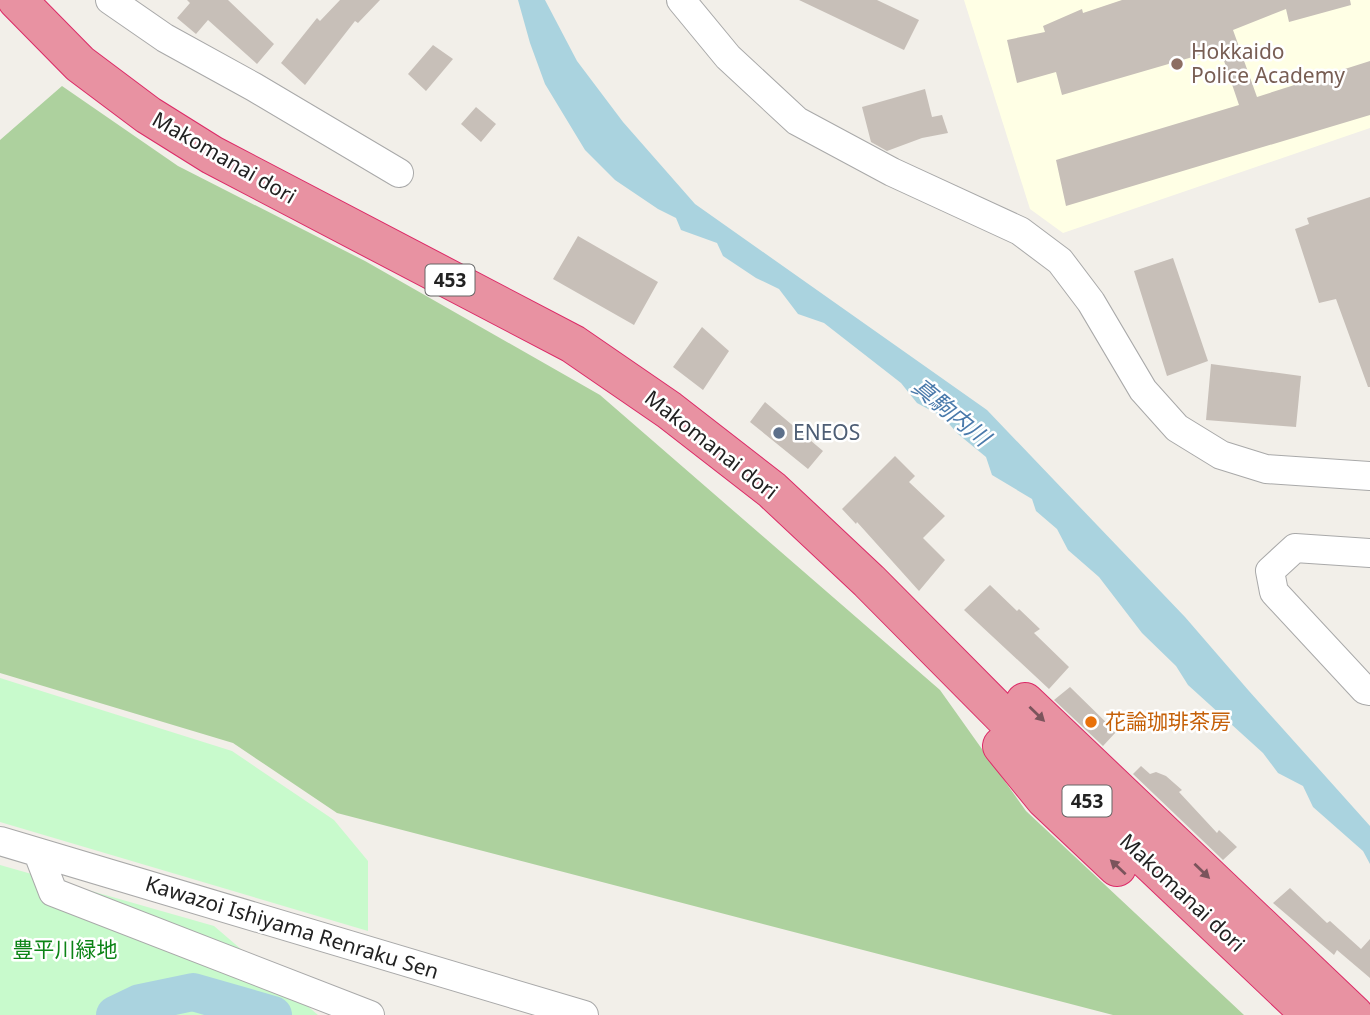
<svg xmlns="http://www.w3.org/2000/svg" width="1370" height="1015" font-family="'Noto Sans','Noto Sans JP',sans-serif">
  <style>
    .education { fill: #ffffe5 }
    .forest { fill: #add19e }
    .park { fill: #c8facc }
    .water { fill: #aad3df }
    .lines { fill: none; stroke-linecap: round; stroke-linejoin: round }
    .river { stroke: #aad3df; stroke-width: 38 }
    .building { fill: #c7bfb8 }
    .minor-casing { stroke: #a9a9a9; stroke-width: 30 }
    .highway-casing { stroke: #dc2a67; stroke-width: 40 }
    .minor { stroke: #fff; stroke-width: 28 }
    .highway { stroke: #e892a2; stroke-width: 38 }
    .oneway { fill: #7b545c }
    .education-dot { fill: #8d6e63; stroke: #fff; stroke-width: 2.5 }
    .service-dot { fill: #5c6f8a; stroke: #fff; stroke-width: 2.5 }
    .food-dot { fill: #e8710a; stroke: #fff; stroke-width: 2.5 }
    .labels { text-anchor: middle; stroke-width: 5; stroke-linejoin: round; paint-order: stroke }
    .shield { fill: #fff; stroke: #646464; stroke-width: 2 }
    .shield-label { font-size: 19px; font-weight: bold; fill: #222 }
    .education-label { font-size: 21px; fill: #785e54; stroke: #fff; text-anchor: start }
    .street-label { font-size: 21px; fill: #222; stroke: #fff }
    .service-label { font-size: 21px; fill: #4e5e75; stroke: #fff; text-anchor: start }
    .food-label { font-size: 21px; fill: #c56008; stroke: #fff; text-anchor: start }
    .park-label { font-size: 21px; fill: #0c8416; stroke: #fff }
    .water-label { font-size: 23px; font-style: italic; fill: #4a7aab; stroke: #fff }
  </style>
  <rect width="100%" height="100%" fill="#f2efe9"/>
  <path class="education" d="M 964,0 L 1370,0 L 1370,128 L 1063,233 L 1030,209 Z"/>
  <path class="forest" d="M 62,86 L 178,166 L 365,261 L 600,395 L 940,690 L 1026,811 L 1244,1015 L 1113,1015 L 337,813 L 233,743 L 0,673 L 0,140 Z"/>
  <path class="park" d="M 0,678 L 232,751 L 334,820 L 368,861 L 368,931 L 0,822 Z
    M 0,865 L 214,926 L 318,1015 L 0,1015 Z"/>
  <path class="water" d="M 518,0 L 545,0 L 577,61 L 623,122 L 695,204 L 987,410 L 1185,617 L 1249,691 L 1370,826 L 1370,864 L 1363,851 L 1313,807 L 1303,786 L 1278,773 L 1263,753 L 1188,685 L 1176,666 L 1142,633 L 1099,577 L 1068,550 L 1057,529 L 1036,511 L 1032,499 L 992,475 L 986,457 L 958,434 L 943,417 L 917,403 L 901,383 L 824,323 L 798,314 L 779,289 L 756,278 L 723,256 L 717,243 L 681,230 L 676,218 L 658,209 L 615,180 L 585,150 L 545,84 L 530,43 Z"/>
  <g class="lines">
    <path class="river" d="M 115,1015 L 140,1003 L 193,992 L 273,1015"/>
  </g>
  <path class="building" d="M 187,0 L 228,0 L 274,44 L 257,64 L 208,20 L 196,34 L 177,18 L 190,3 Z
    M 340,0 L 380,0 L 358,23 L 355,21 L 305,85 L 281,63 L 317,18 L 320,21 Z
    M 799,0 L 877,0 L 919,20 L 904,50 Z
    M 1122,0 L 1350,0 L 1351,5 L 1289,22 L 1286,9 L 1233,30 L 1257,97 L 1370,61 L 1370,115 L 1066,206 L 1056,160 L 1239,105 L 1220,49 L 1062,95 L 1056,72 L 1017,83 L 1007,40 L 1045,32 L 1043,26 L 1082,9 L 1083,13 Z
    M 433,45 L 453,59 L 426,91 L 408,74 Z
    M 925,89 L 932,117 L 942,115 L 948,133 L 922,138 L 887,151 L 871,142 L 862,107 Z
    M 476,107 L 496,124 L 481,142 L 461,124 Z
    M 1370,197 L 1370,387 L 1368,387 L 1336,299 L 1319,303 L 1295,229 L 1309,224 L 1307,218 Z
    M 578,236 L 658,282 L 634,325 L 553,279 Z
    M 1173,258 L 1208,361 L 1167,376 L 1134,271 Z
    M 702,327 L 729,351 L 703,390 L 673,367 Z
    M 1211,364 L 1301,376 L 1296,427 L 1206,420 Z
    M 765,402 L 823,451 L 808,469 L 750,422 Z
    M 895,456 L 915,476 L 909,482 L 945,516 L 923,538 L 945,560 L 919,591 L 857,522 L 856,524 L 842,509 Z
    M 990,585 L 1017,611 L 1019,609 L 1040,629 L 1034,633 L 1069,667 L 1049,689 L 964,610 Z
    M 1070,687 L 1116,732 L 1103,746 L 1054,700 Z
    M 1141,766 L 1150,774 L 1156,772 L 1166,776 L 1182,790 L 1179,792 L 1217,833 L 1219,830 L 1237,847 L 1223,860 L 1133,774 Z
    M 1290,888 L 1327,923 L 1330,921 L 1361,949 L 1370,939 L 1370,978 L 1337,950 L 1334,955 L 1273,903 Z"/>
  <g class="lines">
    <defs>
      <path id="minor" d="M 110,0 L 165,38 L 254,87 L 399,173
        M 681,0 L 728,57 L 797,121 L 892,172 L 1020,231 L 1060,261 L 1091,302 L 1143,390 L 1177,428 L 1221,455 L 1266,469 L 1370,476
        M 1370,553 L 1295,548 L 1270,571 L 1274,592 L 1365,690 L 1370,691
        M 0,841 L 584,1015
        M 38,853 L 53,892 L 370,1015"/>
      <path id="highway" d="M 17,0 L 80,64 L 148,115 L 212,155 L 573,344 L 669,410 L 772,490 L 869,581 L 1114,828 L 1311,1015
        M 1025,702 L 1354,1015
        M 1002,746 L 1045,799 L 1117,867"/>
    </defs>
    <use href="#minor" class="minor-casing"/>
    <use href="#highway" class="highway-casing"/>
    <use href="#minor" class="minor"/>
    <use href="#highway" class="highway"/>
  </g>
  <defs><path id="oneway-solid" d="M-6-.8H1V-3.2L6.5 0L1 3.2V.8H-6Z" transform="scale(1.75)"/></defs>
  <g class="oneway">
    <use href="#oneway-solid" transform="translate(1037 714) rotate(44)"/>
    <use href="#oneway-solid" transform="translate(1118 867) rotate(-137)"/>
    <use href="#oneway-solid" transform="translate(1202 871) rotate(44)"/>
  </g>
  <circle class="education-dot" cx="1177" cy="64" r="7"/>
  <circle class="service-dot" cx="779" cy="433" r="7"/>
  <circle class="food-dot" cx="1091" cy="722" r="7"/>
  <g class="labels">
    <g class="shield">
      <rect x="425.5" y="264.5" width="49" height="31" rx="5"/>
      <rect x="1062.5" y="785.5" width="49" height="31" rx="5"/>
    </g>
    <g class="shield-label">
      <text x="450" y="287">453</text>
      <text x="1087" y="808">453</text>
    </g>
    <g class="education-label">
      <text x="1191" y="59">Hokkaido<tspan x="1191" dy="24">Police Academy</tspan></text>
    </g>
    <g class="street-label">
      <text transform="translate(224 158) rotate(30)" y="7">Makomanai dori</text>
      <text transform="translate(711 445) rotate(38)" y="7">Makomanai dori</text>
      <text transform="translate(1182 893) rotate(43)" y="7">Makomanai dori</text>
      <text transform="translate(292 928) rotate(17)" y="7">Kawazoi Ishiyama Renraku Sen</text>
    </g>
    <g class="service-label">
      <text x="793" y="440">ENEOS</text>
    </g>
    <g class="food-label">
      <text x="1105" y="729">花論珈琲茶房</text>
    </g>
    <g class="park-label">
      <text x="65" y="957">豊平川緑地</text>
    </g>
    <g class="water-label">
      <text transform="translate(951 412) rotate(39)" y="8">真駒内川</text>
    </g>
  </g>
</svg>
